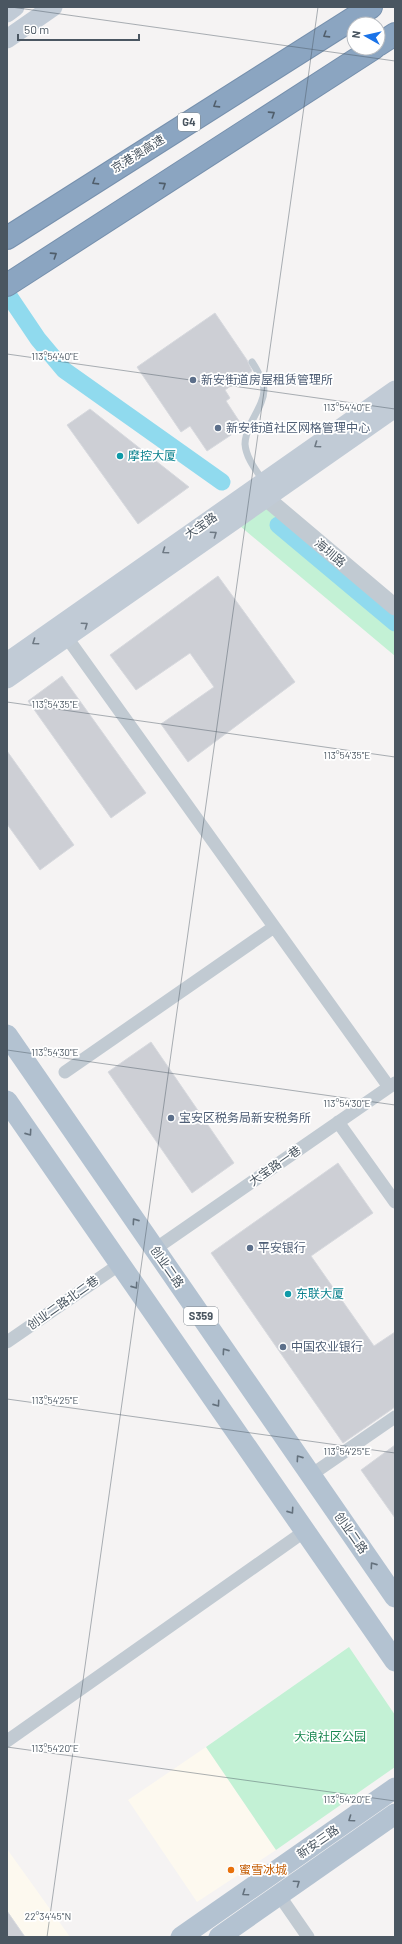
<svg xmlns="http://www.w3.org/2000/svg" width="402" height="1944" font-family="Barlow,'Noto Sans SC',sans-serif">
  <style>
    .commercial { fill: #fdf9ef }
    .green { fill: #c3f1d5 }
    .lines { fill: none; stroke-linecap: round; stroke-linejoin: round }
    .canal { stroke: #90daee; stroke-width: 17 }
    .building { fill: #cdcfd5; stroke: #d7d9de }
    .motorway-casing { stroke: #7690ad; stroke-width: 24 }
    .service { stroke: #c1cad2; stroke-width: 7 }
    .minor { stroke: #c1cad2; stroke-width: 13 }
    .tertiary { stroke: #c1cad2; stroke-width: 17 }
    .secondary { stroke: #c1cbd6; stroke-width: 19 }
    .primary { stroke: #b3c2d1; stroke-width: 21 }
    .motorway { stroke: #8ba5c1; stroke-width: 22 }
    .oneway { stroke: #505e6b }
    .oneway2 { stroke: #6e7984 }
    .oneway3 { stroke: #64717d }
    .ticks { fill: none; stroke: #4a5661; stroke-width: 1; stroke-opacity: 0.45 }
    .service-dot { fill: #5c6f8a; stroke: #fff; stroke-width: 1.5 }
    .culture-dot { fill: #0f9aa8; stroke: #fff; stroke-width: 1.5 }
    .food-dot { fill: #e8710a; stroke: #fff; stroke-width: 1.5 }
    .labels { text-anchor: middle; stroke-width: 3.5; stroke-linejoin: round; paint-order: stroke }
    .shield { fill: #fff; stroke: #808990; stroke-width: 1 }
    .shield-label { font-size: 11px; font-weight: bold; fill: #4a5661 }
    .street-label { font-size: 12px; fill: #4a5661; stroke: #fff }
    .service-label { font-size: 12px; fill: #4e5e75; stroke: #fff; text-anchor: start }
    .culture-label { font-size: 12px; fill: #0d838f; stroke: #fff; text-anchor: start }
    .park-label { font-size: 12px; fill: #17864f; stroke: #fff }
    .food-label { font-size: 12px; fill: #c56008; stroke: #fff; text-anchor: start }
    .ticks-label { font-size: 10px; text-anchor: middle; fill: #4a5661; stroke: #fff; stroke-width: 3.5; stroke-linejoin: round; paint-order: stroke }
  </style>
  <rect width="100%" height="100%" fill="#f5f3f3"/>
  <path class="commercial" d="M 206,1747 L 276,1850 L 197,1902 L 128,1800 Z
    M 7,1849 L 70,1937 L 7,1937 Z"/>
  <path class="green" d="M 266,498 L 395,605 L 395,656 L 234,521 Z
    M 349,1647 L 395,1715 L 395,1767 L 276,1850 L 206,1747 Z"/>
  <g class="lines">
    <path class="canal" d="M 7,293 L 38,339 L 64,370 L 222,482
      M 278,525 L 395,623"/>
  </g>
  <path class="building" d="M 215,313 L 247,360 L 252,371 L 225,390 L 230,398 L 226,401 L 243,427 L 207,451 L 190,426 L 181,432 L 137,367 Z
    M 90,409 L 189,487 L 138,524 L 67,425 Z
    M 218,576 L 295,682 L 188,762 L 161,724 L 214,687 L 190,653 L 136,690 L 110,655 Z
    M 62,676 L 146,793 L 111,818 L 28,701 Z
    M 7,751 L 74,845 L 40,870 L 7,824 Z
    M 151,1042 L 234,1163 L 192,1193 L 108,1072 Z
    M 338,1163 L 373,1213 L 311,1256 L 374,1346 L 395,1332 L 395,1407 L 343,1443 L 211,1253 Z
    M 395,1445 L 395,1518 L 361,1470 Z
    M 7,1911 L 25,1937 L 7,1937 Z"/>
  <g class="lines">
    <defs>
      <path id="motorway" d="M 378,45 L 395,34
        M 7,238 L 371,7
        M 7,285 L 374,48"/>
    </defs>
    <use href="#motorway" class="motorway-casing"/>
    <path class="service" d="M 252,362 C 270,390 266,394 251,423 C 248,430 245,436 245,444 C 246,458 256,470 264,482"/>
    <path class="minor" d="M 63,632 L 389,1087
      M 65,1072 L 274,927
      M 338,1122 L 395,1202
      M 155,1249 L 395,1083
      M 7,1342 L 120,1264
      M 311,1475 L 395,1417
      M 7,1741 L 305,1531
      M 279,1895 L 308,1937"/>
    <path class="tertiary" d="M 266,498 L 395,607"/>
    <path class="secondary" d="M 7,13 L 15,7
      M 7,39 L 53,7
      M 7,662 L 395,390
      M 7,679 L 395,408"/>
    <path class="primary" d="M 7,1035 L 395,1597
      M 7,1101 L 395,1661
      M 181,1937 L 395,1788
      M 219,1937 L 395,1814"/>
    <use href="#motorway" class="motorway"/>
  </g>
  <defs><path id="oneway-chevron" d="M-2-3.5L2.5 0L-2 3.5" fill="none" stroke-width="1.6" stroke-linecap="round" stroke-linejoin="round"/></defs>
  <g class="oneway">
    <use href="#oneway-chevron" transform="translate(326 35) rotate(148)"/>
    <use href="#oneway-chevron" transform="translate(216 105) rotate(148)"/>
    <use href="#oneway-chevron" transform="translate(272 114) rotate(-33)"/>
    <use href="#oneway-chevron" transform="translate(95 182) rotate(148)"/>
    <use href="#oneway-chevron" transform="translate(163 185) rotate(-33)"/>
    <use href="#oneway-chevron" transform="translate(54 255) rotate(-33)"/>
  </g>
  <g class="oneway2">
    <use href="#oneway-chevron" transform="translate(317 445) rotate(145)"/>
    <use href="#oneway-chevron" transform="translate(214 534) rotate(-35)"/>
    <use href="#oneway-chevron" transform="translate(165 551) rotate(145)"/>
    <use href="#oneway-chevron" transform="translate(85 625) rotate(-35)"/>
    <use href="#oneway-chevron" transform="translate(35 642) rotate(145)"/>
  </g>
  <g class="oneway3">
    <use href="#oneway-chevron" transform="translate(29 1133) rotate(55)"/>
    <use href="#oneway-chevron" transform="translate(135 1221) rotate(-125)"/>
    <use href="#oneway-chevron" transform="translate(135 1286) rotate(55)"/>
    <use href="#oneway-chevron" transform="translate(225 1351) rotate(-125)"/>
    <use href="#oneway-chevron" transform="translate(217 1404) rotate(55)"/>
    <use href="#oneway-chevron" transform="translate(299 1458) rotate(-125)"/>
    <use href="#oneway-chevron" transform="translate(291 1511) rotate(55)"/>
    <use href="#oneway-chevron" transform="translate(373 1565) rotate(-125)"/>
    <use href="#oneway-chevron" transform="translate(351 1819) rotate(145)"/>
    <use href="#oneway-chevron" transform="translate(297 1883) rotate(-35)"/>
    <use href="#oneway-chevron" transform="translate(245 1893) rotate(145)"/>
  </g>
  <path class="ticks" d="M 11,7 L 395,61M 7,354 L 395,409M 7,702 L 395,757M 7,1050 L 395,1105M 7,1399 L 395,1453M 7,1747 L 395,1801M 47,1937 L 318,7"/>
  <g class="service-dot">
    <circle cx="193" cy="380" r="4"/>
    <circle cx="218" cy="428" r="4"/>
    <circle cx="171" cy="1118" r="4"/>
    <circle cx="250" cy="1248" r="4"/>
    <circle cx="283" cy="1347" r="4"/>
  </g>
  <g class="culture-dot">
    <circle cx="120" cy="456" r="4"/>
    <circle cx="288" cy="1294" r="4"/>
  </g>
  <circle class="food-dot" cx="231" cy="1870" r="4"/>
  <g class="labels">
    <g class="shield">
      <rect x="178" y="113" width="22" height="18" rx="3"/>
      <rect x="184" y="1307" width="34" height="18" rx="3"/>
    </g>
    <g class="shield-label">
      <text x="189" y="126">G4</text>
      <text x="201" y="1320">S359</text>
    </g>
    <g class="street-label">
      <text transform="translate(138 154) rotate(-32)" y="4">京港澳高速</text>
      <text transform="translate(201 526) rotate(-35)" y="4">大宝路</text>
      <text transform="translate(330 553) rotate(40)" y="4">海圳路</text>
      <text transform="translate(275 1166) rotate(-35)" y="4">大宝路一巷</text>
      <text transform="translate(167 1267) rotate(55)" y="4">创业二路</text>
      <text transform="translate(63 1303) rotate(-35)" y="4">创业二路北二巷</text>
      <text transform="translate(351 1533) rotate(55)" y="4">创业二路</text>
      <text transform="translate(318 1842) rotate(-35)" y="4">新安三路</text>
    </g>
    <g class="service-label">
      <text x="201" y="384">新安街道房屋租赁管理所</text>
      <text x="226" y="432">新安街道社区网格管理中心</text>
      <text x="179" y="1122">宝安区税务局新安税务所</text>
      <text x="258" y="1252">平安银行</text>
      <text x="291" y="1351">中国农业银行</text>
    </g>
    <g class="culture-label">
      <text x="128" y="460">摩控大厦</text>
      <text x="296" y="1298">东联大厦</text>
    </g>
    <g class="park-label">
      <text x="330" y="1741">大浪社区公园</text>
    </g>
    <g class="food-label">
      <text x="239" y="1874">蜜雪冰城</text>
    </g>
  </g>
  <g class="ticks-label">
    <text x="55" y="360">113°54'40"E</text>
    <text x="347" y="411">113°54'40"E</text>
    <text x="55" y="708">113°54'35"E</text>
    <text x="347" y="759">113°54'35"E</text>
    <text x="55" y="1056">113°54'30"E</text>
    <text x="347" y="1107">113°54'30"E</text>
    <text x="55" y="1404">113°54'25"E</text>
    <text x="347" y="1455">113°54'25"E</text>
    <text x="55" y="1752">113°54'20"E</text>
    <text x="347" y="1803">113°54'20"E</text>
    <text x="48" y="1920">22°34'45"N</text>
  </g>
  <rect width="402" height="1944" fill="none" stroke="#4a5661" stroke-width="16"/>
  <g transform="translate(366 36) rotate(278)"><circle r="19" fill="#ffffff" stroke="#b7bbc0"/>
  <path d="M0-3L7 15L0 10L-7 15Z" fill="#1a73e8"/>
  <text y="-6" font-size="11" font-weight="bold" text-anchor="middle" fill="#4a5661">N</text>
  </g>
  <path d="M18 34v6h121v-6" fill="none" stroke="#4a5661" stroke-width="2"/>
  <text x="24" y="34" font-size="12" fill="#4a5661" stroke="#ffffff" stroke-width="3" paint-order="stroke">50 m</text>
</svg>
